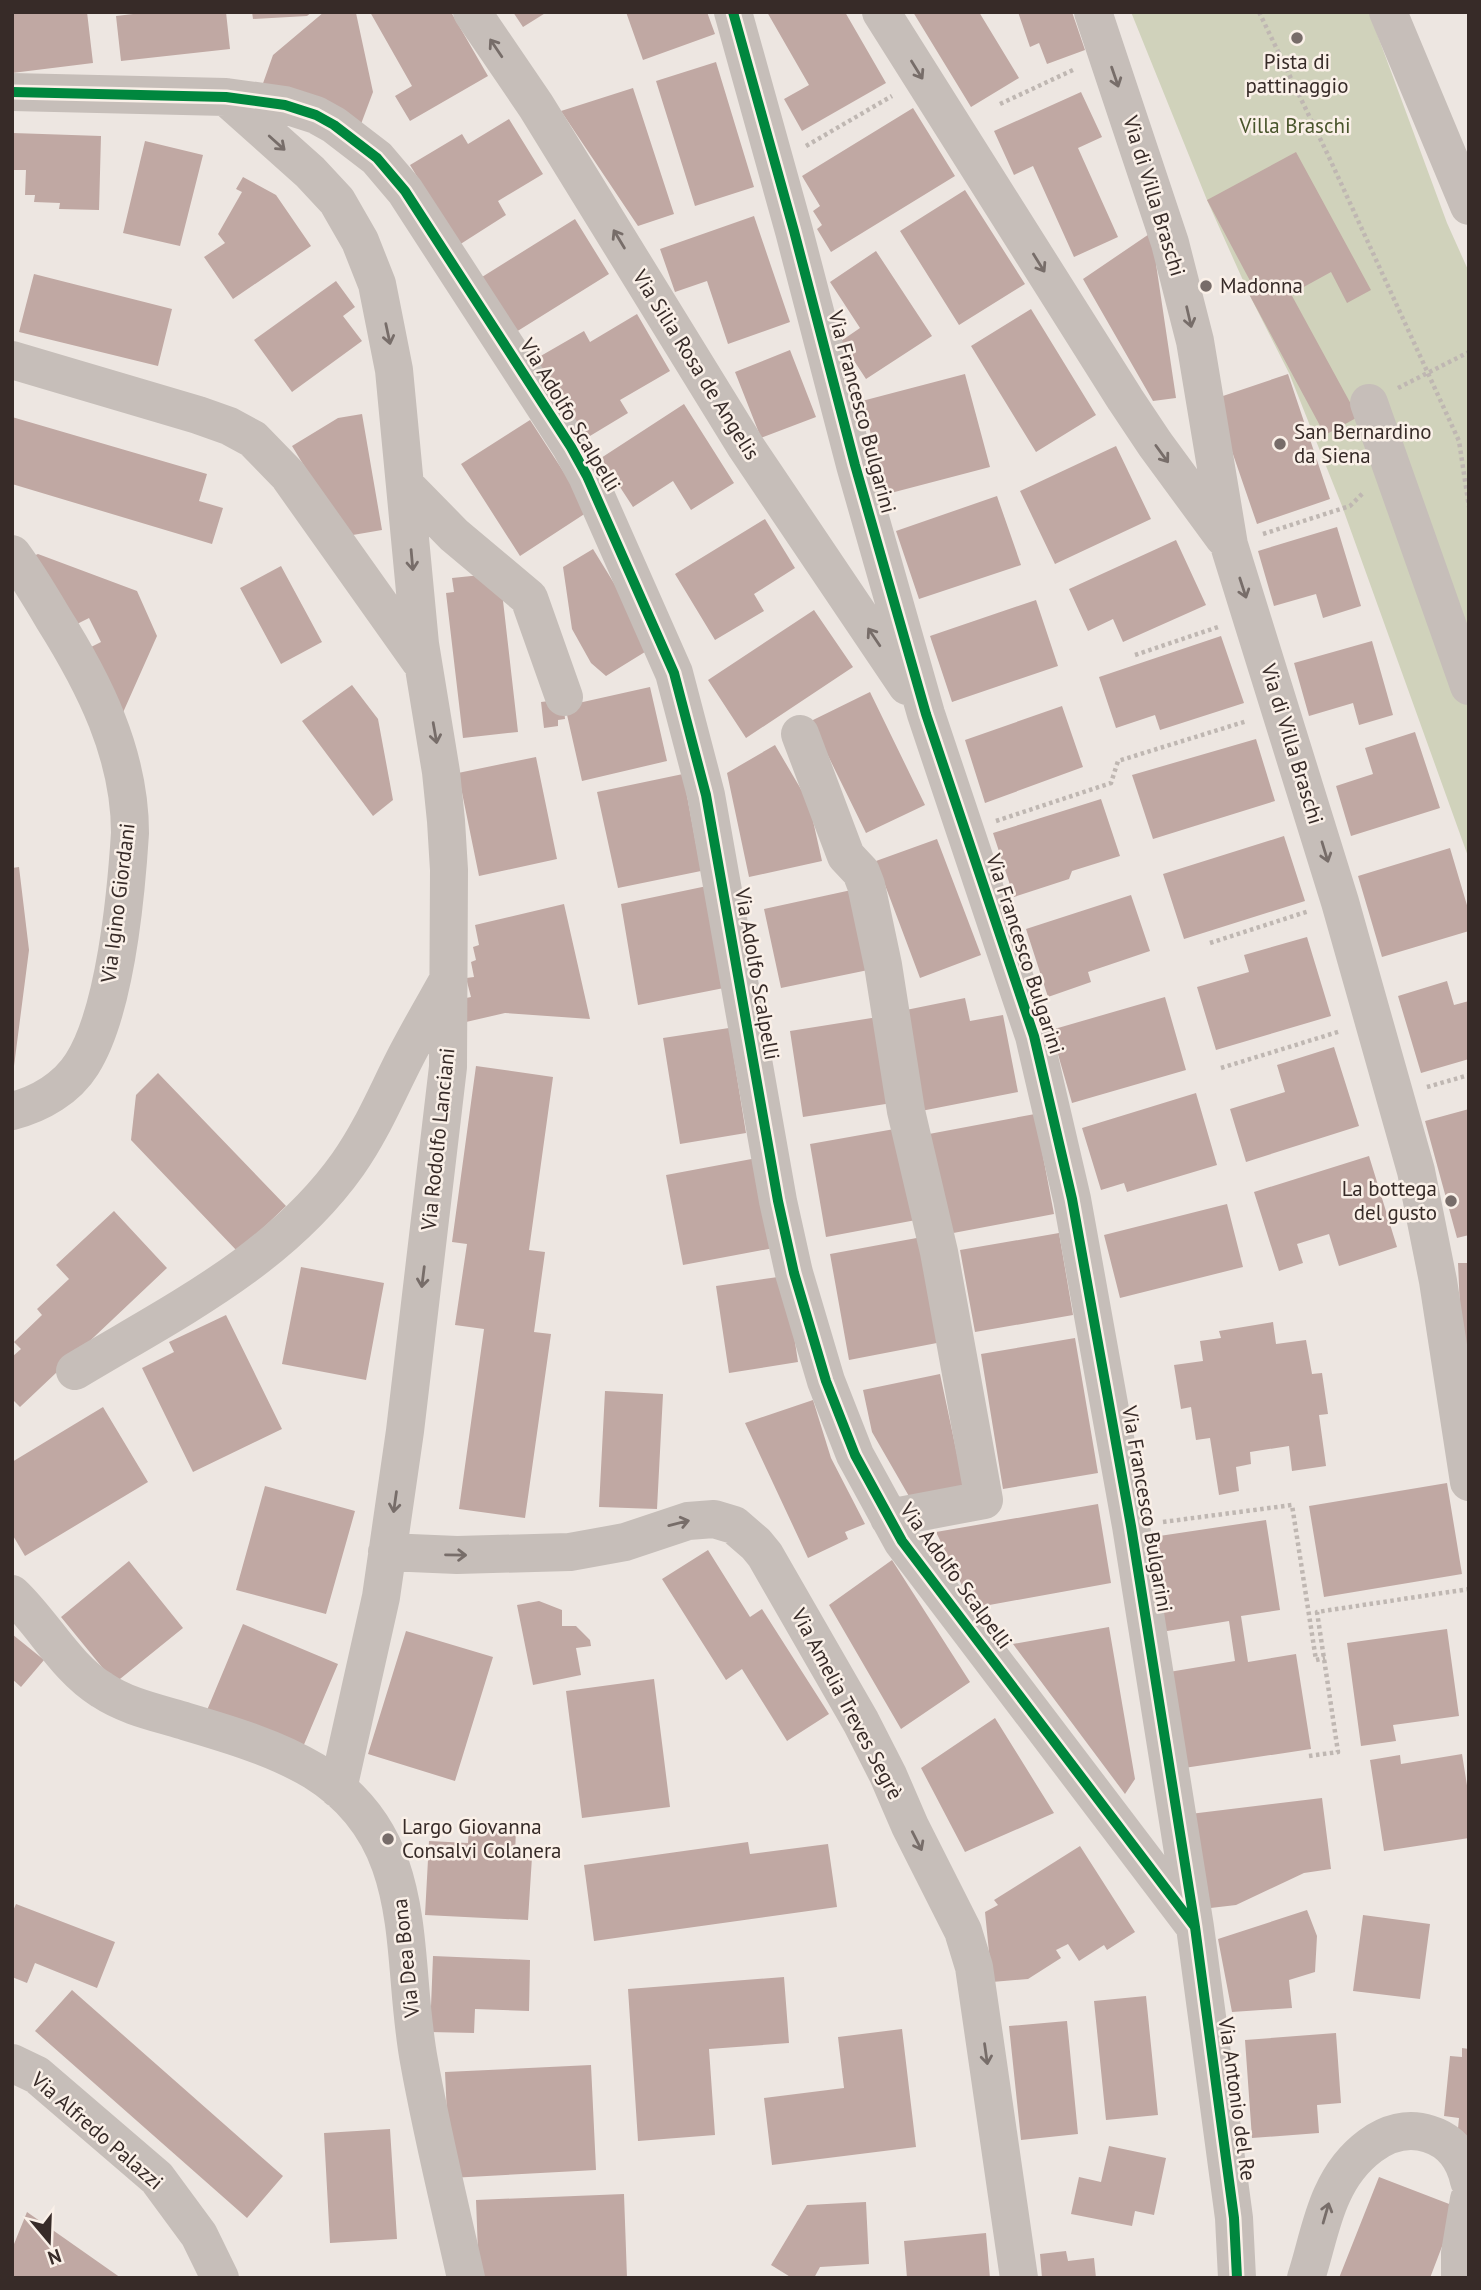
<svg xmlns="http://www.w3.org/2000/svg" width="1481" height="2290" font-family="'PT Sans',sans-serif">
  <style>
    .green { fill: #d0d2bb }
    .building { fill: #c0a8a3 }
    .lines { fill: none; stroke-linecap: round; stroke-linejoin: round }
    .path { stroke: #bfb7b2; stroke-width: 4.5; stroke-dasharray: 3.5 3.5; stroke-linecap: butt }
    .minor { stroke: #c6beb9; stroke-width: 38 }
    .cycleway-casing { stroke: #faf0e8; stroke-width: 15 }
    .cycleway { stroke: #00873e; stroke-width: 10 }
    .oneway { stroke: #776d69 }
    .poi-dot { fill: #776c69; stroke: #faf0e8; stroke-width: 2.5 }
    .labels { text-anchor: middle; stroke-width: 5; stroke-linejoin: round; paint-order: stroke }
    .poi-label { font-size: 21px; fill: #372b28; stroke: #faf0e8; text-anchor: start }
    .park-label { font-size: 21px; fill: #49552c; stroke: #faf0e8 }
    .street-label { font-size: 21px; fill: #372b28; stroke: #faf0e8 }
  </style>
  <rect width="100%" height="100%" fill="#ede6e1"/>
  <path class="green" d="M 1131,12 L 1369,12 L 1447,223 L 1469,272 L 1469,859 L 1342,506 L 1289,373 L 1250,296 L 1207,200 Z"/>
  <path class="building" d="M 12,12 L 87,12 L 93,63 L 12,73 Z
    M 133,12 L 226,12 L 230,49 L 121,61 L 116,16 L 133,14 Z
    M 252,12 L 312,12 L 307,16 L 253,19 Z
    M 324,12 L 356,13 L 373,92 L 361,124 L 261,89 L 273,55 Z
    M 370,12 L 451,12 L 488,76 L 410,121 L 395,96 L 412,86 Z
    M 513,12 L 547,12 L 523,27 Z
    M 626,12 L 707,12 L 715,34 L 643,60 Z
    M 767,12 L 845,12 L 886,83 L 802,131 L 784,99 L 809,85 Z
    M 913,12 L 979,12 L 1019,78 L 971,107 Z
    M 1018,12 L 1072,12 L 1085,50 L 1047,64 L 1039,43 L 1030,47 Z
    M 716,62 L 754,187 L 695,206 L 656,81 Z
    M 633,88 L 674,214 L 638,226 L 561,111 Z
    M 1081,92 L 1102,137 L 1078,148 L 1118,237 L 1074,257 L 1033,166 L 1014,175 L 994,131 Z
    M 913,108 L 955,176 L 831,252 L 817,229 L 822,225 L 813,211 L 820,206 L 802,176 Z
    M 509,119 L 543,174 L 498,201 L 506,215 L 459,245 L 410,165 L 462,134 L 468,144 Z
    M 13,133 L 101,136 L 99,210 L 59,209 L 60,203 L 34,202 L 35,195 L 25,195 L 26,170 L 12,170 Z
    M 145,141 L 203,155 L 180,246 L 123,233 Z
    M 1296,152 L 1371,290 L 1347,303 L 1331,272 L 1291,294 L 1358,417 L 1325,435 L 1250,296 L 1256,292 L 1207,200 Z
    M 243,177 L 276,195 L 311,246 L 233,299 L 204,257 L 225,243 L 218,234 L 242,192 L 236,189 Z
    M 965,190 L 1025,284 L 959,325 L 900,231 Z
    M 754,216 L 790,322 L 728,344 L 707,281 L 675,292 L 660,249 Z
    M 575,219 L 609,274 L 516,332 L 482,277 Z
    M 1161,226 L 1156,264 L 1176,398 L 1153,401 L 1083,279 Z
    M 876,251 L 932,336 L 866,379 L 841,341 L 860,328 L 830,282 Z
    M 34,274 L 172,309 L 158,366 L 19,332 Z
    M 336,281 L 355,307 L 343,316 L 362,341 L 292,392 L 254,340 Z
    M 1031,309 L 1096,415 L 1036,452 L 971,346 Z
    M 637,314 L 670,371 L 620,400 L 628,413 L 580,442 L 532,361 L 584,331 L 590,342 Z
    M 790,350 L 816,417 L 761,438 L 735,372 Z
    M 965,374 L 990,467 L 887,494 L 862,401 Z
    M 1288,374 L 1330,499 L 1257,524 L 1214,399 Z
    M 684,404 L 734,483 L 691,510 L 673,481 L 633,507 L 601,458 Z
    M 362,414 L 382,530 L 347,536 L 292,446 L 338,418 Z
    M 12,417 L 207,474 L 199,501 L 223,508 L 212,544 L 12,484 Z
    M 530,420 L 589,511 L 520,556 L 461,464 Z
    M 1116,446 L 1151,519 L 1055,564 L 1020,491 Z
    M 997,496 L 1021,565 L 919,599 L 896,531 Z
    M 765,519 L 795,568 L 754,594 L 764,611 L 715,640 L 675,574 Z
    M 1337,527 L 1361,606 L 1323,618 L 1316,594 L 1274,606 L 1258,551 Z
    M 1176,540 L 1206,605 L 1123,642 L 1113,619 L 1088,631 L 1069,589 Z
    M 593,549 L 653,647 L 606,676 L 591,663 L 572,629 L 563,567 Z
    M 38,554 L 137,591 L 157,636 L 121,717 L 79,653 L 101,642 L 89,618 L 67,629 L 31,557 Z
    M 281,566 L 322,642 L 281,664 L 240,588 Z
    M 491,574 L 502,592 L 518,732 L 463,738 L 446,593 L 454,592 L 452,578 Z
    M 1036,600 L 1058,666 L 952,702 L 930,636 Z
    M 814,610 L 853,667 L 746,738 L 708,680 Z
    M 1221,636 L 1244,703 L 1160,730 L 1155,715 L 1116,728 L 1099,677 Z
    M 1372,641 L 1393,715 L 1359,725 L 1353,703 L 1309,716 L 1294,663 Z
    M 352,685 L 378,719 L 393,800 L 373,816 L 302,721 Z
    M 650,687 L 667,761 L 582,781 L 565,706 Z
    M 870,692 L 925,805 L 866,833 L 811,721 Z
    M 567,699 L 564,707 L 565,719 L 558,720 L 558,726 L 544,728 L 541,702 Z
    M 1062,706 L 1083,767 L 985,803 L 965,740 Z
    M 1415,732 L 1440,808 L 1351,836 L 1336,786 L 1373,774 L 1365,748 Z
    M 1256,739 L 1275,801 L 1153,839 L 1132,775 Z
    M 775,745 L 809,803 L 822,861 L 749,877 L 727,773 Z
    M 536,757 L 557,859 L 479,876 L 458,773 Z
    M 683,774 L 701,871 L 618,888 L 597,792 Z
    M 1101,799 L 1120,856 L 1072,871 L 1069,879 L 1014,897 L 993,833 Z
    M 1284,836 L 1305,901 L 1184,939 L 1163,874 Z
    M 937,839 L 981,955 L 920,978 L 876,861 Z
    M 1450,848 L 1469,912 L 1469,931 L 1382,957 L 1358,876 Z
    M 19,867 L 29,950 L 14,1066 L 12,1066 L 12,868 Z
    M 707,886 L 724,988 L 638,1005 L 621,904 Z
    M 856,889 L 873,969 L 781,988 L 764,909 Z
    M 1131,895 L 1150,951 L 1088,972 L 1091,982 L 1048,997 L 1026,929 Z
    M 564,904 L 590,1019 L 505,1013 L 466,1022 L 461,999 L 471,997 L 466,978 L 474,977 L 471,962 L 476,960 L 473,947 L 479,945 L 475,925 Z
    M 1307,937 L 1331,1016 L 1216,1050 L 1197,987 L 1249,972 L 1244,955 Z
    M 1447,981 L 1454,1005 L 1469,1001 L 1469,1059 L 1421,1073 L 1398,996 Z
    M 1165,997 L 1186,1070 L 1072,1103 L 1051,1030 Z
    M 965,998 L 970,1021 L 1003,1015 L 1018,1092 L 921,1111 L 901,1011 Z
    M 878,1017 L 892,1103 L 803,1117 L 790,1031 Z
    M 729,1028 L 746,1133 L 680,1144 L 663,1038 Z
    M 1334,1047 L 1359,1126 L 1246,1162 L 1230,1109 L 1285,1092 L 1277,1065 Z
    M 476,1066 L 553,1077 L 529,1250 L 545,1252 L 534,1332 L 551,1334 L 525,1518 L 459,1509 L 484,1329 L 455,1325 L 467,1244 L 452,1242 Z
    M 158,1073 L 286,1206 L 238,1252 L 131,1140 L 136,1095 Z
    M 1196,1093 L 1217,1165 L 1127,1192 L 1124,1183 L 1101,1190 L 1082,1128 Z
    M 1469,1109 L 1469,1235 L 1457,1238 L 1425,1121 Z
    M 1035,1114 L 1054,1214 L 948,1234 L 929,1134 Z
    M 900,1128 L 916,1220 L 826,1237 L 810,1144 Z
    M 1369,1156 L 1397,1247 L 1339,1266 L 1329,1234 L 1297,1244 L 1303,1263 L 1279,1271 L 1254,1192 Z
    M 757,1158 L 774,1248 L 683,1265 L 666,1175 Z
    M 1227,1204 L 1243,1267 L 1120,1298 L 1104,1235 Z
    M 114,1211 L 167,1268 L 20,1407 L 12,1399 L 12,1357 L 21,1349 L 14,1342 L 42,1315 L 37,1309 L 69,1279 L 56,1265 Z
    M 1059,1233 L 1073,1315 L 975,1332 L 960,1250 Z
    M 922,1237 L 942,1342 L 849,1360 L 830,1254 Z
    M 1458,1263 L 1469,1263 L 1469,1398 L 1464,1399 Z
    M 301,1267 L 384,1283 L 366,1380 L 282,1364 Z
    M 785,1276 L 798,1362 L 729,1373 L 716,1286 Z
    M 226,1315 L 282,1429 L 193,1472 L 142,1368 L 174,1352 L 169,1342 Z
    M 1273,1322 L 1276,1344 L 1306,1340 L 1312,1374 L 1322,1373 L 1328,1414 L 1319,1415 L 1326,1466 L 1292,1471 L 1289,1446 L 1250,1452 L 1251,1464 L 1236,1467 L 1239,1491 L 1219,1495 L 1210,1438 L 1196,1440 L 1191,1407 L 1181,1409 L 1174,1365 L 1203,1361 L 1200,1341 L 1221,1338 L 1219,1331 Z
    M 1075,1338 L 1098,1473 L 1003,1489 L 981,1354 Z
    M 940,1374 L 964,1487 L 910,1498 L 872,1432 L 863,1390 Z
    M 605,1391 L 663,1394 L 657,1509 L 599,1507 Z
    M 813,1400 L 831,1458 L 865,1524 L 845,1532 L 848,1539 L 808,1558 L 745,1423 Z
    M 103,1407 L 148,1482 L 25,1556 L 12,1534 L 12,1462 Z
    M 1447,1483 L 1462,1574 L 1324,1597 L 1309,1506 Z
    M 265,1486 L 355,1511 L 326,1614 L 236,1590 Z
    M 1098,1504 L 1111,1583 L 973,1608 L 936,1532 Z
    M 1266,1520 L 1280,1610 L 1241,1616 L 1248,1662 L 1296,1654 L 1311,1749 L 1184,1768 L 1169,1672 L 1235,1661 L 1229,1621 L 1161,1632 L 1146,1538 Z
    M 708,1550 L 750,1617 L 762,1609 L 829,1714 L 787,1741 L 742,1669 L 726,1680 L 662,1579 Z
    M 892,1560 L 970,1682 L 901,1729 L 829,1605 Z
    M 129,1561 L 183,1628 L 115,1683 L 61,1617 Z
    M 539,1601 L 562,1610 L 562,1626 L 576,1626 L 590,1640 L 591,1646 L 576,1648 L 581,1675 L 533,1685 L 517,1605 Z
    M 243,1624 L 338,1664 L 300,1754 L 205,1715 Z
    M 1109,1627 L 1135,1779 L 1125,1794 L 1013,1644 Z
    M 1447,1629 L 1459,1716 L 1393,1725 L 1396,1741 L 1361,1746 L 1347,1643 Z
    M 406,1631 L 493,1657 L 455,1781 L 368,1754 Z
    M 12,1634 L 44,1660 L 21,1687 L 12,1679 Z
    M 654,1679 L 670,1807 L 582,1818 L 566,1691 Z
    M 995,1718 L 1054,1813 L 965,1852 L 921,1768 Z
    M 1462,1754 L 1469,1798 L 1469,1838 L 1384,1851 L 1370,1760 L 1400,1755 L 1401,1764 Z
    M 1322,1798 L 1331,1869 L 1304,1873 L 1236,1905 L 1202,1909 L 1190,1814 Z
    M 469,1826 L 516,1828 L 515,1856 L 532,1857 L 528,1920 L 425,1915 L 429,1841 L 468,1843 Z
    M 748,1842 L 750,1854 L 828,1844 L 837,1907 L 594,1941 L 584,1865 Z
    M 1080,1846 L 1135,1932 L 1107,1950 L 1104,1945 L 1079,1961 L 1068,1944 L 1056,1950 L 1061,1958 L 1028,1979 L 992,1982 L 985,1912 L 998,1905 L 994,1900 Z
    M 16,1904 L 115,1942 L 97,1988 L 35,1963 L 27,1983 L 12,1977 L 12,1913 Z
    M 1307,1910 L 1317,1936 L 1315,1972 L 1289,1980 L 1292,2008 L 1232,2012 L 1218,1939 Z
    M 1363,1915 L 1430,1924 L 1420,1999 L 1353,1991 Z
    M 433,1956 L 530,1960 L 529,2011 L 475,2009 L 474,2033 L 430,2032 Z
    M 784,1977 L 789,2043 L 709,2049 L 715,2135 L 638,2141 L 628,1989 Z
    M 72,1990 L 283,2176 L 247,2218 L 35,2031 Z
    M 1146,1996 L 1158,2115 L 1106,2120 L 1094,2001 Z
    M 1067,2021 L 1078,2134 L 1021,2140 L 1009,2026 Z
    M 902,2029 L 916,2147 L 772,2165 L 764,2098 L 844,2088 L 838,2037 Z
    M 1336,2033 L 1341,2103 L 1317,2105 L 1319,2133 L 1252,2138 L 1245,2040 Z
    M 1462,2048 L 1469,2049 L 1469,2141 L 1457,2139 L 1459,2118 L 1444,2116 L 1450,2056 L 1462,2057 Z
    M 591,2065 L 596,2170 L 450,2178 L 445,2072 Z
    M 390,2129 L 397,2239 L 330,2243 L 324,2133 Z
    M 1109,2146 L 1166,2158 L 1154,2215 L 1135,2211 L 1132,2226 L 1071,2214 L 1079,2177 L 1101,2182 Z
    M 1379,2177 L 1457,2207 L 1430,2278 L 1339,2278 Z
    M 624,2194 L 627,2278 L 479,2278 L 476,2200 Z
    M 866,2202 L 869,2264 L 820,2267 L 814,2278 L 792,2278 L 771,2265 L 807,2205 Z
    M 27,2212 L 121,2278 L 12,2278 L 12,2249 Z
    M 986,2233 L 990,2278 L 907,2278 L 904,2241 Z
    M 1066,2251 L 1068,2261 L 1094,2258 L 1096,2278 L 1042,2278 L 1040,2254 Z"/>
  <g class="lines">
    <path class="path" d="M 1259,12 L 1328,155 L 1459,441 L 1469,507
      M 1000,104 L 1075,69
      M 806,146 L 892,96
      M 1398,388 L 1469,352
      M 1263,534 L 1350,506 L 1363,493
      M 1135,655 L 1218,627
      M 996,821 L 1111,783 L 1118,761 L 1247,721
      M 1210,943 L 1309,911
      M 1221,1068 L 1341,1031
      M 1427,1087 L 1469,1075
      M 1163,1522 L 1292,1505 L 1316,1660 L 1325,1658
      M 1309,1756 L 1338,1752 L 1317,1612 L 1469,1589"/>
    <path class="minor" d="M 472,12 L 536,106 L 746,447 L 907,686
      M 733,12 L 794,231 L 855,465 L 926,714 L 1034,1036 L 1072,1199 L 1131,1526 L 1195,1927 L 1234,2218 L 1237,2278
      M 881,12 L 1125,399 L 1155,444 L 1224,538
      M 1093,12 L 1170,243 L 1195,341 L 1229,545 L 1340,902 L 1416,1171 L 1438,1281 L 1469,1482
      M 1388,12 L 1469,206
      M 12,92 L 226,97 L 285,105 L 316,115 L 334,125 L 377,158 L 405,191 L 571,447 L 587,476 L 674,673 L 706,795 L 778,1201 L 794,1273 L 826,1381 L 855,1455 L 902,1541 L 1195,1927
      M 226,97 L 310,172 L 337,201 L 360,241 L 377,284 L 394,370 L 420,644 L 441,772 L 446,821 L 449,870 L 448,1067 L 405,1431 L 381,1597 L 338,1789
      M 12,360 L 198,415 L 229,426 L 253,439 L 288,475 L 420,661
      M 1369,403 L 1469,686
      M 405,485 L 454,535 L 529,598 L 564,697
      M 12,554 C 27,574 40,596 53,618 C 94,683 130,754 130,833 C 126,896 115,1012 82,1064 C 67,1088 40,1104 12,1111
      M 800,734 L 846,856 L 861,872 L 866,885 L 883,965 L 906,1111 L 939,1252 L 984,1500 L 889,1518
      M 75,1371 C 173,1312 280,1260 348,1164 C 372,1130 387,1093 406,1056 C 419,1031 433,1007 447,982
      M 387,1552 L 457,1555 L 570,1552 L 625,1542 L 688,1521 L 714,1519 L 734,1525 L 756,1544 L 765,1555 L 861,1722 L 888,1775 L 910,1826 L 963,1931 L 974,1967 L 1019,2278
      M 12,1594 C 44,1624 65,1667 102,1690 C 126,1706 154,1712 181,1720 C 225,1733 274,1747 314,1771 C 424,1839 399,1954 419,2061 C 432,2134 450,2206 466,2278
      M 12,2063 L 37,2075 L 157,2178 L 199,2235 L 220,2278
      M 1306,2278 C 1315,2251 1320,2221 1332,2195 C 1348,2159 1386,2120 1429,2134 C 1452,2141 1464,2158 1469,2181
      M 1460,2278 L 1460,2253 L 1469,2199"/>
    <defs>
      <path id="cycleway" d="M 733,12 L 794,231 L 855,465 L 926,714 L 1034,1036 L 1072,1199 L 1131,1526 L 1195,1927 L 1234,2218 L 1237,2278
        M 12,92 L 226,97 L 285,105 L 316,115 L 334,125 L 377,158 L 405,191 L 571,447 L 587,476 L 674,673 L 706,795 L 778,1201 L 794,1273 L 826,1381 L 855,1455 L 902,1541 L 1195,1927"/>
    </defs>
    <use href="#cycleway" class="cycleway-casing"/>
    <use href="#cycleway" class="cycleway"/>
  </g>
  <defs><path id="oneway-shaft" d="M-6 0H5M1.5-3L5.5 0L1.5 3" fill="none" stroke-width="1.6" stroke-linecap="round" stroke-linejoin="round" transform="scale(1.75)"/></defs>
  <g class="oneway">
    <use href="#oneway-shaft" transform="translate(496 48) rotate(-124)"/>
    <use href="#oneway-shaft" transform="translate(917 70) rotate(58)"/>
    <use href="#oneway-shaft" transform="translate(1115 77) rotate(71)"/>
    <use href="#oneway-shaft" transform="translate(277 143) rotate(42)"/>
    <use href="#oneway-shaft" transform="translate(619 239) rotate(-121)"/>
    <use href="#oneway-shaft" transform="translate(1039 263) rotate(58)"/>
    <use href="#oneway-shaft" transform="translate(1189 317) rotate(77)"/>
    <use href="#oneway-shaft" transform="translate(388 334) rotate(78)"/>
    <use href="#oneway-shaft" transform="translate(1162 454) rotate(54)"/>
    <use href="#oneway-shaft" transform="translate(412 560) rotate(85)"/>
    <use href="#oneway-shaft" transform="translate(1243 588) rotate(72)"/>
    <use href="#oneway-shaft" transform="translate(874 637) rotate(-124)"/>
    <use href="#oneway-shaft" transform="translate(435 733) rotate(80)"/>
    <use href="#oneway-shaft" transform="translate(1325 852) rotate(73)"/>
    <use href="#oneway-shaft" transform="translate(423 1277) rotate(97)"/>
    <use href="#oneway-shaft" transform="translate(395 1502) rotate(98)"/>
    <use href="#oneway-shaft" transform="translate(679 1523) rotate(-14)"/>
    <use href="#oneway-shaft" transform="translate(456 1555) rotate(1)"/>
    <use href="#oneway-shaft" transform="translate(917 1841) rotate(63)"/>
    <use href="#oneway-shaft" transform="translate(986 2054) rotate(82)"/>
    <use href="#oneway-shaft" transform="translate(1326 2213) rotate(-74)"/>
  </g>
  <g class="poi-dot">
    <circle cx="1297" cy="38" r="7"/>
    <circle cx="1206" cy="286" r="7"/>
    <circle cx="1280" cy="444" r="7"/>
    <circle cx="1451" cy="1201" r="7"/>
    <circle cx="388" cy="1839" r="7"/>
  </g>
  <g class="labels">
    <g class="poi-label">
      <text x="1297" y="69" text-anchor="middle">Pista di<tspan x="1297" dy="24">pattinaggio</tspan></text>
      <text x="1220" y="293">Madonna</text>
      <text x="1294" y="439">San Bernardino<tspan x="1294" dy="24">da Siena</tspan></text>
      <text x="1437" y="1196" text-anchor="end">La bottega<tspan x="1437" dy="24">del gusto</tspan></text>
      <text x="402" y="1834">Largo Giovanna<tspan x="402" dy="24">Consalvi Colanera</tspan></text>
    </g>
    <g class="park-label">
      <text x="1295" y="133">Villa Braschi</text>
    </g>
    <g class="street-label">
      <text transform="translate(1154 196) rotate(73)" y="7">Via di Villa Braschi</text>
      <text transform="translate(696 365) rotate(58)" y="7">Via Silia Rosa de Angelis</text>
      <text transform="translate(862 412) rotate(75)" y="7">Via Francesco Bulgarini</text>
      <text transform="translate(570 415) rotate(59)" y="7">Via Adolfo Scalpelli</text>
      <text transform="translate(1292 744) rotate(73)" y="7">Via di Villa Braschi</text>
      <text transform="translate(118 903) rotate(-83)" y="7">Via Igino Giordani</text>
      <text transform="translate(1025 954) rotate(72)" y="7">Via Francesco Bulgarini</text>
      <text transform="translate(757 974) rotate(80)" y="7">Via Adolfo Scalpelli</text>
      <text transform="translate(438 1139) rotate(-84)" y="7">Via Rodolfo Lanciani</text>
      <text transform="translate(1147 1509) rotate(80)" y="7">Via Francesco Bulgarini</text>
      <text transform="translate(956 1576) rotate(54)" y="7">Via Adolfo Scalpelli</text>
      <text transform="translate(847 1704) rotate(62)" y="7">Via Amelia Treves Segrè</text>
      <text transform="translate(406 1958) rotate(-96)" y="7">Via Dea Bona</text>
      <text transform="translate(1237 2099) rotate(82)" y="7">Via Antonio del Re</text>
      <text transform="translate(97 2131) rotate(41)" y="7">Via Alfredo Palazzi</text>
    </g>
  </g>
  <rect width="1481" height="2290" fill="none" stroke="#372b28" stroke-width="28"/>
  <g transform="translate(49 2241) rotate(161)" stroke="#faf0e8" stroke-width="5" paint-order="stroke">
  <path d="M0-5L12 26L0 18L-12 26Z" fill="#372b28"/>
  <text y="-10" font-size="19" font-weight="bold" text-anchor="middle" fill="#372b28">N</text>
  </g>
</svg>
